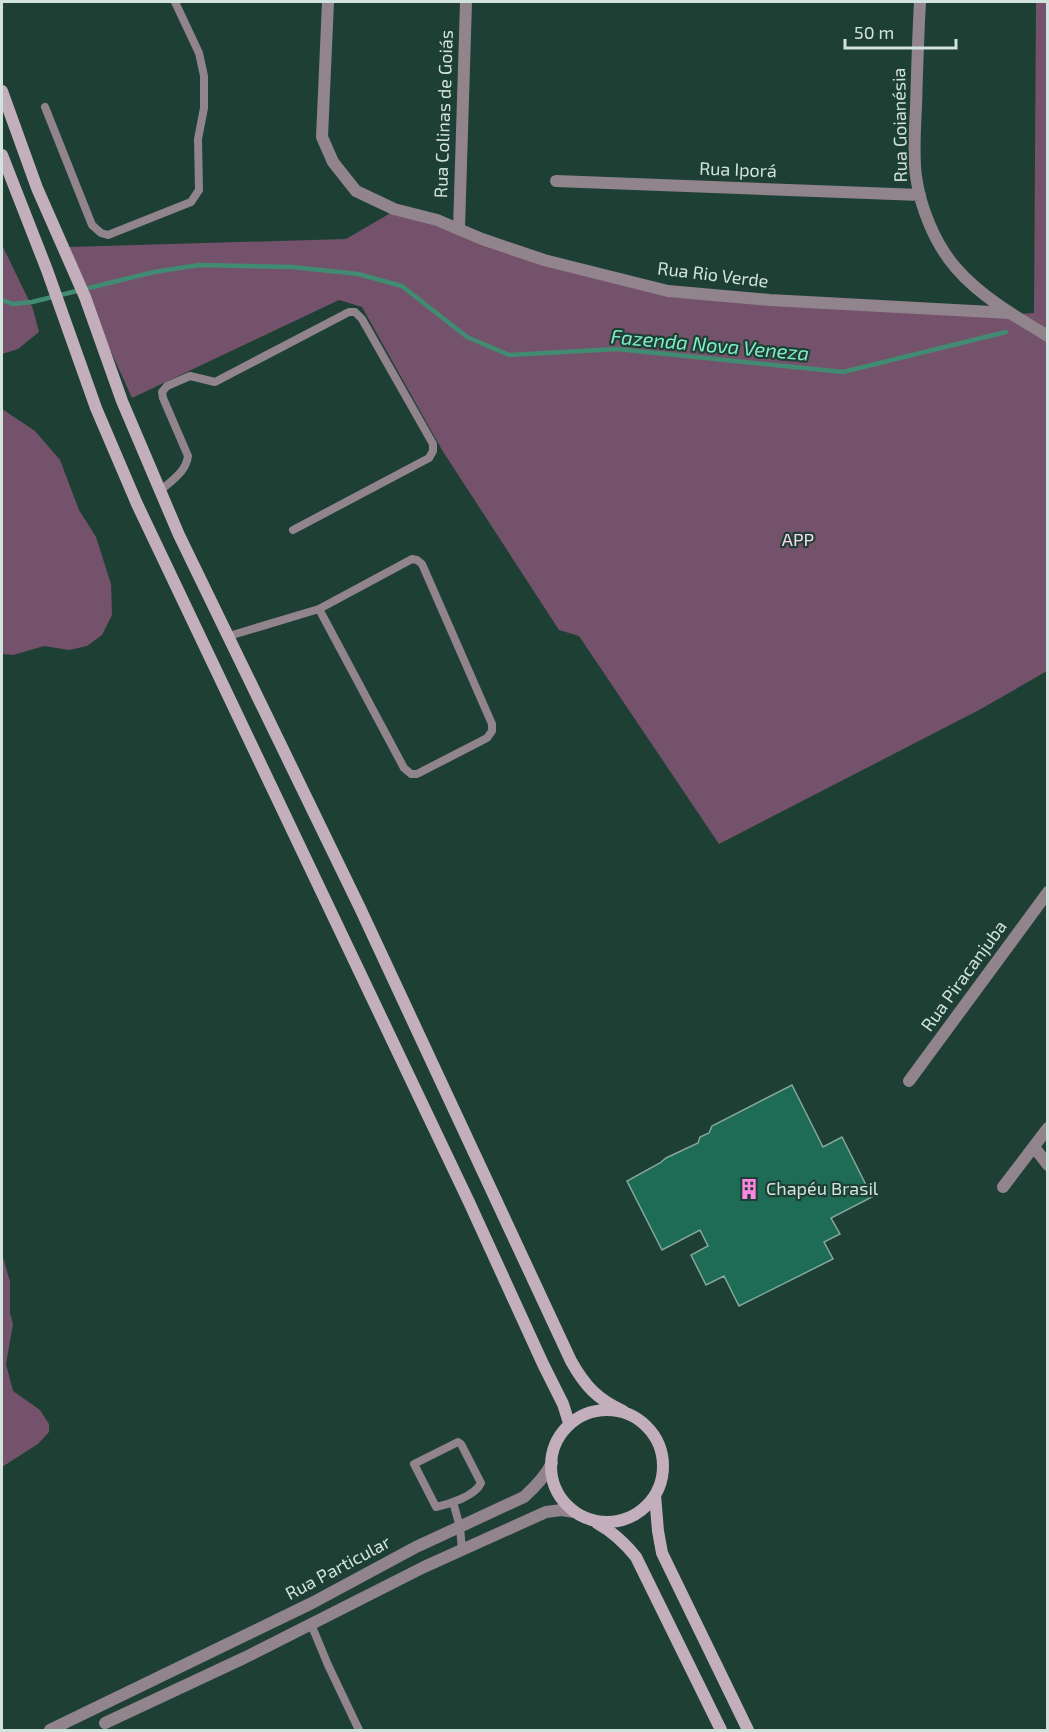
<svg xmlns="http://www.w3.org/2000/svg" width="1049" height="1732" font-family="'Exo 2',sans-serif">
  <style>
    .green { fill: #75526b }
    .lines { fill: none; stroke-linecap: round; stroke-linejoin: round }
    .stream { stroke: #418b72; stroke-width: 4.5 }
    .building { fill: #1e6c55; stroke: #85a89a; stroke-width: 1.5 }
    .lane { stroke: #91848c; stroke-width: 8 }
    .street { stroke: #91848c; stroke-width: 12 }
    .secondary { stroke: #c3aebc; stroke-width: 12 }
    .labels { text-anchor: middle; stroke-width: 4.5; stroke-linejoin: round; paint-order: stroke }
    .street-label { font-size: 18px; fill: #d1e3dc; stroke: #1e3f34 }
    .park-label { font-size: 18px; fill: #f9d9ef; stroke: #1e3f34 }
    .poi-label { font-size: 18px; fill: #d1e3dc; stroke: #1e3f34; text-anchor: start }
    .water-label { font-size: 20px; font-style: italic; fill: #81ecc7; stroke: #1e3f34 }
  </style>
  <rect width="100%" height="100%" fill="#1e3f34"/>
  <path class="green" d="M 1036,2 L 1047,2 L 1047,671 L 979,710 L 719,844 L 579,636 L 559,630 L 442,450 L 362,307 L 339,300 L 132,398 L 83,290 L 68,247 L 346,239 L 394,211 L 482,242 L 537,264 L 665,295 L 1019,314 L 1034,313 Z
    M 2,245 L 33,309 L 39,332 L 18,349 L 2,354 Z
    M 2,409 L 35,431 L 60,460 L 79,510 L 96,537 L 111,584 L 112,615 L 102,635 L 87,646 L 69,650 L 44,646 L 13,655 L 2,654 Z
    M 2,1240 L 3,1257 L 10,1282 L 10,1313 L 13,1324 L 6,1364 L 13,1391 L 40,1410 L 49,1424 L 49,1432 L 38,1444 L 2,1467 Z"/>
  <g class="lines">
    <path class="stream" d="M 2,300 L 13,304 L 32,302 L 154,272 L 199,265 L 292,267 L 358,274 L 402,286 L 467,337 L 509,355 L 617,349 L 843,372 L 1006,332"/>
  </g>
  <path class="building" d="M 792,1085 L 823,1147 L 842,1137 L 872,1197 L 831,1218 L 840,1234 L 824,1242 L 833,1259 L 739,1306 L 724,1276 L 706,1285 L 691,1255 L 708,1246 L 700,1230 L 662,1250 L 627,1181 L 660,1163 L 666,1158 L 698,1143 L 700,1137 L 709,1133 L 712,1126 Z"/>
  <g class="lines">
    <path class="lane" d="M 45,107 L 92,225 L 101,233 L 108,235 L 191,202 L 199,190 L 198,139 L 204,108 L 204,76 L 199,53 L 175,2
      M 160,491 C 172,480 186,472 188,456 L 163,398 L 162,392 L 167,386 L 190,376 L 215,382 L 349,312 L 355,312 L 362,319 L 433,444 L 433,451 L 429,458 L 293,530
      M 229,636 L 319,609 L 404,768 L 411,774 L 417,774 L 487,738 L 492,731 L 492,724 L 422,564 L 417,560 L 412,559 L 319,609
      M 458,1442 L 461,1444 L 481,1483 C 475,1496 450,1504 436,1507 L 414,1464 Z
      M 453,1502 L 460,1527 L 462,1550
      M 311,1624 L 328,1665 L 359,1730"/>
    <path class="street" d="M 328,2 L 322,137 L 333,162 L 356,191 L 394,209 L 437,220 L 482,239 L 544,260 L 668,291 L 770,300 L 1010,313
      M 920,2 C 918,37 917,72 916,107 C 915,129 913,154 916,176 C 920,207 935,244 956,268 C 980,296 1016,317 1048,336
      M 556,181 L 920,195
      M 459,228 L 466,2
      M 909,1081 L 1048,892
      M 1034,1147 L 1048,1165
      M 1003,1187 L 1048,1128
      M 105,1723 L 244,1658 L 424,1567 L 546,1512 L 562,1510 L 574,1512
      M 50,1730 L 312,1603 L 416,1547 L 524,1497 C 535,1487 545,1477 552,1463"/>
    <path class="secondary" d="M 2,91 L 37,188 L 85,297 L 122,401 L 179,535 L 360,908 L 571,1361 C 585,1386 597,1399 623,1411
      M 2,155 L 47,270 L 96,408 L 137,504 L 469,1202 L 543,1364 L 563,1404 L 569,1423
      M551 1466a56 56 0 1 1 112 0a56 56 0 1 1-112 0Z
      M 655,1495 L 658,1531 L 662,1553 L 748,1730
      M 597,1523 C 613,1532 624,1542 636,1557 L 721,1730"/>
  </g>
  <defs>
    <symbol id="building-bare" viewBox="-9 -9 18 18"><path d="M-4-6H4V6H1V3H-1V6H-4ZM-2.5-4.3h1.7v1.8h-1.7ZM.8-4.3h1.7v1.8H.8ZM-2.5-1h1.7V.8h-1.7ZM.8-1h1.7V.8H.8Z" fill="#fe85e0" stroke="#1e3f34" stroke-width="2.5" paint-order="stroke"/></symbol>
  </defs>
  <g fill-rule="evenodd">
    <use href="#building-bare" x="734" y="1174" width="30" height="30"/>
  </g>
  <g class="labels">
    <g class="street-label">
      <text transform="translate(444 114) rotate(-88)" y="6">Rua Colinas de Goiás</text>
      <text transform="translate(900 125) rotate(-91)" y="6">Rua Goianésia</text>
      <text transform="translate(738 170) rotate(2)" y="6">Rua Iporá</text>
      <text transform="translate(713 275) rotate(7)" y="6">Rua Rio Verde</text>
      <text transform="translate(964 976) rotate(-54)" y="6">Rua Piracanjuba</text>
      <text transform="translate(338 1568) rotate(-28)" y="6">Rua Particular</text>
    </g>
    <g class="park-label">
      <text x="798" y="546">APP</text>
    </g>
    <g class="poi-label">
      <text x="766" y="1195">Chapéu Brasil</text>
    </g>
    <g class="water-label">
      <text transform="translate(710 345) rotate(5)" y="7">Fazenda Nova Veneza</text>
    </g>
  </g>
  <rect width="1049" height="1732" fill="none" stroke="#d1e3dc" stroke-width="6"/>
  <path d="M845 39v9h111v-9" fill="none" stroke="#d1e3dc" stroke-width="3"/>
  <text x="854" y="39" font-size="18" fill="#d1e3dc" stroke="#1e3f34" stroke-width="4.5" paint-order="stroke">50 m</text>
</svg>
